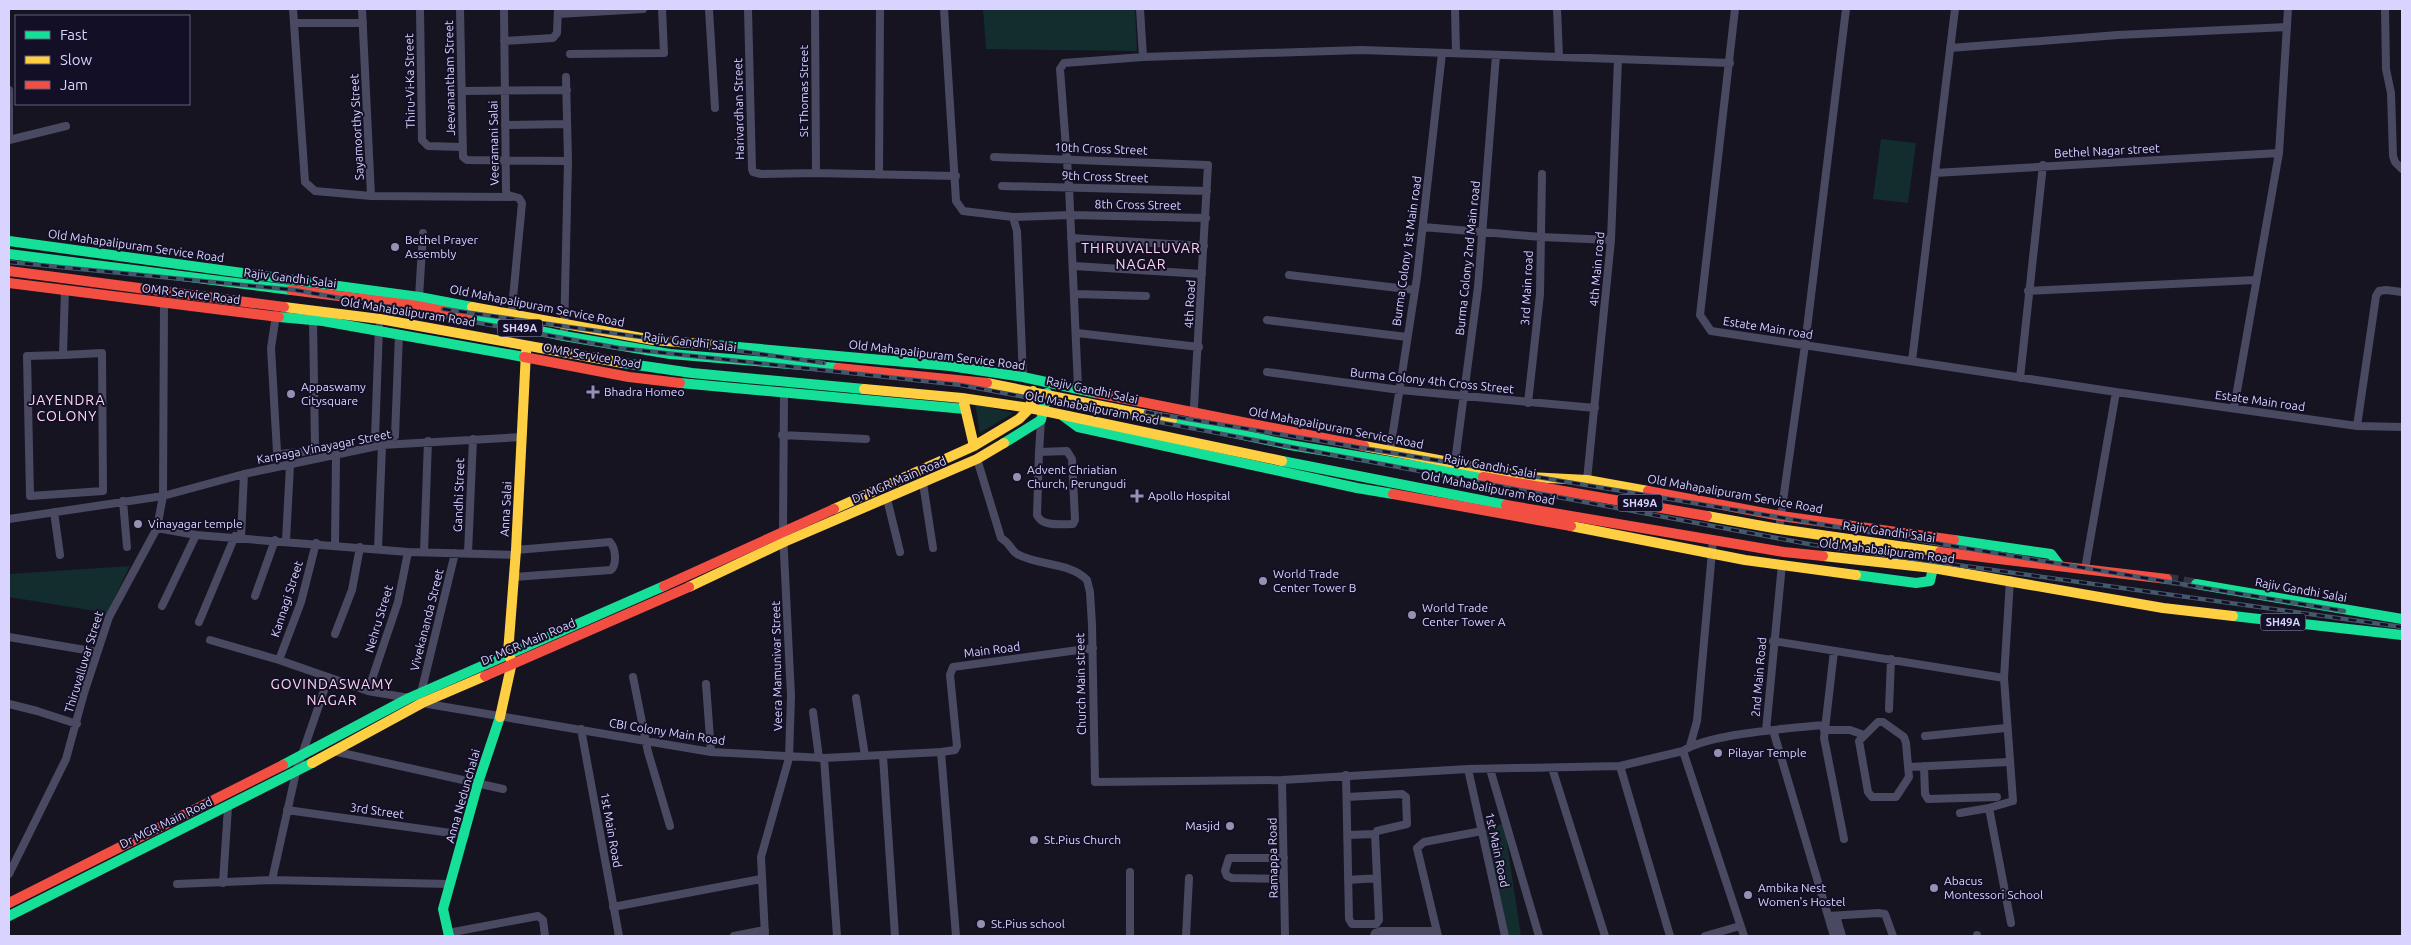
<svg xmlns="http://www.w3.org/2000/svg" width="2411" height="945" font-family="Ubuntu,sans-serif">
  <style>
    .green { fill: #132c2d }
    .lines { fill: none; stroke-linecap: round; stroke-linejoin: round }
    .primary-tunnel { stroke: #333142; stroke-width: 11; stroke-dasharray: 11 5.5; stroke-linecap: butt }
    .street { stroke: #4a4962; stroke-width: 8 }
    .fast { stroke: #16e098; stroke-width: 10 }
    .slow { stroke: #ffcf43; stroke-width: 10 }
    .jam { stroke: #f24e42; stroke-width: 10 }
    .rail-casing { stroke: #43596b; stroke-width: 4.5 }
    .rail { stroke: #130f26; stroke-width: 2.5; stroke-dasharray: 8; stroke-linecap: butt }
    .poi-dot { fill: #9591b1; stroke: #130f26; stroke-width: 2 }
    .labels { text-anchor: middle; stroke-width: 4; stroke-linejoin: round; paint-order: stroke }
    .shield { fill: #130f26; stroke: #9e99be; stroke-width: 1 }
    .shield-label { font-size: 11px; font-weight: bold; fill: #d9d4ff }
    .street-label { font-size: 12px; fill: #d9d4ff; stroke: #130f26 }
    .poi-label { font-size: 12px; fill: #d9d4ff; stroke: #130f26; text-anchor: start }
    .neighbourhood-label { font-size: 14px; letter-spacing: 1px; fill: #ffd6f0; stroke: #130f26 }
  </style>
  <rect width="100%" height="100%" fill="#161421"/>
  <path class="green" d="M 983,9 L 1135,9 L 1137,51 L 986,49 Z
    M 1881,139 L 1916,143 L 1908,203 L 1873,199 Z
    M 975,404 L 1013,413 L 980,433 Z
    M 130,566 L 107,613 L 9,597 L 9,574 Z
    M 1504,823 L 1521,936 L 1507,936 L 1484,830 Z"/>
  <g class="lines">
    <path class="primary-tunnel" d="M 2167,579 L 2196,584"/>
    <path class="street" d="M 293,9 L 305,182 L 315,191 L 371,196
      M 362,9 L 371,196 L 510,197
      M 420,9 L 422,140 L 428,146 L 462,147
      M 460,9 L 463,157 L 467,160 L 568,161
      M 504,9 L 506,191 L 508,195 L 519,198 L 522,203 L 511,319
      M 709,9 L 715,108
      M 748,9 L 752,169 L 753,172 L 761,174 L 816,173 L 956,176
      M 815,9 L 816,173
      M 944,9 L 956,201 L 963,211 L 1013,217 L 1017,231 L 1023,377
      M 1140,9 L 1143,57
      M 1455,9 L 1456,53
      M 1557,9 L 1559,57
      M 1735,9 L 1700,315 L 1711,331 L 2116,392
      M 2385,9 L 2386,69 L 2391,93 L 2393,156 L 2395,162 L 2402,169
      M 558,14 L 643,9
      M 294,23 L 363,23
      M 504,41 L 553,38 L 557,33 L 558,9
      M 1950,48 L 2118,35 L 2287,27
      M 570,54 L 664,53 L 662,9
      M 462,91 L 567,90
      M 505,125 L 567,124
      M 9,140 L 66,126
      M 9,140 L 9,90
      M 994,157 L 1208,165 L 1193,424
      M 1935,173 L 2279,153
      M 879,175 L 880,9
      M 1002,186 L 1207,191
      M 1013,217 L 1070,215 L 1206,218
      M 1423,227 L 1541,237 L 1611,240
      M 1071,238 L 1204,246
      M 1074,266 L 1202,274
      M 1289,275 L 1415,290
      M 2028,291 L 2255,280
      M 1075,294 L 1146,296
      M 419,297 L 423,233
      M 276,315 L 271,348 L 277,452 L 280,454 L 311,451 L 315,447 L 313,320
      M 1267,320 L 1407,337
      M 379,327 L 375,438 L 395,436 L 399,334
      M 1077,333 L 1199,347
      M 564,336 L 568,161 L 566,77
      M 63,355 L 102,353 L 103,491 L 30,496 L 27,356 L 63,355 L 65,289
      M 1912,361 L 1955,9
      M 1267,372 L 1400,390 L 1595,408
      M 2020,378 L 2043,165
      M 1078,387 L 1069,187 L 1060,69 L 1064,63 L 1143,57 L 1361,50 L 1730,63
      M 1528,403 L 1540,294 L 1542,174
      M 2234,408 L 2279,153 L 2288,9
      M 2357,426 L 2376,296 L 2379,291 L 2386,290 L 2402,292
      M 782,435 L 866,439
      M 1390,451 L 1417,277 L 1442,53
      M 1039,452 L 1067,451 L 1072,459 L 1075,520 L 1073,524 C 1061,524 1042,527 1037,515 L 1039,452 L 1041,420
      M 977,459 L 1001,538 C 1010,543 1011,550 1017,554 C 1038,566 1070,562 1087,580 L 1090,592 L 1092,625 L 1095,782 L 1282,780 L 1468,769 L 1620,766 L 1683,751 C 1707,734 1791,728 1824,725
      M 1455,462 L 1478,287 L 1496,55
      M 1587,480 L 1611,240 L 1618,59
      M 923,483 L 933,548
      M 887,499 L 900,552
      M 123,501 L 127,547
      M 54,512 L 60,555
      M 9,519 L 163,496 L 244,474 L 382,445 L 522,437
      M 157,528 L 196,535 L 408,552 L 515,555
      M 1779,529 L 1805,345 L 1846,9
      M 241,537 L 244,474
      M 286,541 L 290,465
      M 335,545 L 336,456
      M 378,549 L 382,445
      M 424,552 L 428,441
      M 468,553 L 473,439
      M 2085,569 L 2116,392 L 2357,426 L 2402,427
      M 514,577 L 611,570 C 617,564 616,549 610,542 L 516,550
      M 255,596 L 275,540
      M 162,606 L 196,535
      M 199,622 L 235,536
      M 335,634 L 352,590 L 360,547
      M 9,637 L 97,652
      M 210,640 L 279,660 L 368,691 L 409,698
      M 1773,641 L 2004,678
      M 1834,651 L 1824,738 L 1844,839
      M 279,660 L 301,602 L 316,543
      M 633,677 L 648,752 L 670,826
      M 706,684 L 711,752
      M 368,691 L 398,602 L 408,552
      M 421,693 L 455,553
      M 856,698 L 865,756
      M 422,703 L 711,752 L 824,758 L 941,752 L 955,750 L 957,746 L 950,675 L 953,667 L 1093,648
      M 9,704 L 37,711 L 77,724
      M 1889,709 L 1891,659
      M 813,712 L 819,758
      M 1878,722 L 1883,722 L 1904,737 L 1906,743 L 1909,777 L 1896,797 L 1872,797 L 1868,792 L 1859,741 Z
      M 581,729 L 619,936
      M 1773,730 L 1834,936
      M 1824,730 L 1850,730 L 1864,735
      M 1766,731 L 1782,564
      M 1925,736 L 2006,728
      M 1690,746 L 1697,721 L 1713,540
      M 333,751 L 503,789
      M 1683,751 L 1744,936
      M 941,752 L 956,936
      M 883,756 L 895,936
      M 824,758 L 837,936
      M 1620,766 L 1670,936
      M 1924,766 L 1925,794 L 1928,799 L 1997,797
      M 1909,767 L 2009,762
      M 1552,768 L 1605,936
      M 1468,769 L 1505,936
      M 1490,769 L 1539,936
      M 1346,775 L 1349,919 L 1352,924 L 1376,924 L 1379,920 L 1375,834 L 1348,835
      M 1282,780 L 1285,936
      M 1347,797 L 1402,794 L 1406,797 L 1407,824 L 1377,831 L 1375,834
      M 1989,808 L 2011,923
      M 287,810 L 465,835
      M 1960,813 L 1989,808 L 2013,801 L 2004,678 L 2010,580
      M 1284,858 L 1229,858 L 1225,871 L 1227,876 L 1232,878 L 1284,879
      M 9,874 L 66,759 L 84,693 L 109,617 L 157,528 L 163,496 L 164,304
      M 272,880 L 296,772 L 328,679
      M 1348,880 L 1377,878
      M 223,883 L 228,807
      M 177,884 L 272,880 L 449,884
      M 613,907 L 761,879
      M 1828,916 L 1878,913 L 1885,914 L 1893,936
      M 1836,916 L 1842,936
      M 448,933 L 538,916 L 543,920 L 545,936
      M 1977,935 L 1977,936
      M 734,936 L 765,930
      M 765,936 L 761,857 L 789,758 L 791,696 L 783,533 L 784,392
      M 1130,936 L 1130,872
      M 1186,936 L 1189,878
      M 1374,936 L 1375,933 L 1381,931 L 1437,931
      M 1438,936 L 1417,848 L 1424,842 L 1482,831
      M 1705,936 L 1740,926"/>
    <path class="fast" d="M 9,241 L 419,297 L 472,307
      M 9,254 L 291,290
      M 467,316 L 564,336 L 670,354 L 838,368
      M 279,317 L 323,321 L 524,357
      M 715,345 L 950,366 L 1023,377 L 1096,393
      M 623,363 L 692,373 L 864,389
      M 680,383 L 965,409
      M 1063,416 L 1078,427 L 1357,488 L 1393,494
      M 1172,420 L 1290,445 L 1483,477
      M 1004,443 L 1041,420 L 1047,393
      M 1282,461 L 1506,505
      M 1954,540 L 2051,554 L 2060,566
      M 1856,575 L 1916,583 L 1930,581 L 1933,568
      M 2196,584 L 2402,619
      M 2233,616 L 2402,635
      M 283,765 L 409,698 L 664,586
      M 9,916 L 312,763
      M 449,936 L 443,909 L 478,783 L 500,717"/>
    <path class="slow" d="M 284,307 L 380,319 L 623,363
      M 472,307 L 653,340 L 715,345
      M 987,383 L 1172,420
      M 864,389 L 962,398 L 1030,408 L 1282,461
      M 964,403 L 974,446
      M 1364,446 L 1529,477 L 1587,480 L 1648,491
      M 834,509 L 974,446 L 1019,419 L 1030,408 L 1033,391
      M 1707,516 L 1779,529 L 1940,552
      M 1571,526 L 1745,560 L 1856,575
      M 1823,556 L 1933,568 L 2163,608 L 2233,616
      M 689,587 L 784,542 L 977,459 L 1004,443
      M 500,717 L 512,662 L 508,653 L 516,550 L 526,352
      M 312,763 L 422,703 L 485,676"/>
    <path class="jam" d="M 9,271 L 284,307
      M 9,283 L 279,317
      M 291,290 L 418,306 L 467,316
      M 524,357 L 629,377 L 680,383
      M 838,368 L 987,383
      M 1096,393 L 1364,446
      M 1483,477 L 1707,516
      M 1648,491 L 1781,516 L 1954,540
      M 1393,494 L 1571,526
      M 1506,505 L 1784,552 L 1823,556
      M 1940,552 L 2167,579
      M 664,586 L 834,509
      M 485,676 L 689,587
      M 9,903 L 283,765"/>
    <defs>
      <path id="rail" d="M 9,262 L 295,290 L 619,348 L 961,385 L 1814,545 L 2402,627
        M 443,309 L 824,363
        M 1146,412 L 2344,611"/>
    </defs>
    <use href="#rail" class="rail-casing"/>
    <use href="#rail" class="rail"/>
  </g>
  <g class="poi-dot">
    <circle cx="395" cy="247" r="5"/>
    <path d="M590.5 384.5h5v5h5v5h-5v5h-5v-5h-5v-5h5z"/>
    <circle cx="291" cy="394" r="5"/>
    <circle cx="1017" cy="477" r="5"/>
    <path d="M1134.5 488.5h5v5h5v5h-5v5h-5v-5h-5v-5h5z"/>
    <circle cx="138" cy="524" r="5"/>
    <circle cx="1263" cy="581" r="5"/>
    <circle cx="1412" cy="615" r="5"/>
    <circle cx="1718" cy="753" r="5"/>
    <circle cx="1230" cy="826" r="5"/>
    <circle cx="1034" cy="840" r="5"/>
    <circle cx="1934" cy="888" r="5"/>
    <circle cx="1748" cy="895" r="5"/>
    <circle cx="981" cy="924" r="5"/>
  </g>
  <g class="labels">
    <g class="shield">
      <rect x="497.5" y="319.5" width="45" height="17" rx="4"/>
      <rect x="1617.5" y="494.5" width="45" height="17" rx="4"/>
      <rect x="2260.5" y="613.5" width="45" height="17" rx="4"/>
    </g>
    <g class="shield-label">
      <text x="520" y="332">SH49A</text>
      <text x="1640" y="507">SH49A</text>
      <text x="2283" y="626">SH49A</text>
    </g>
    <g class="street-label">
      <text transform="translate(450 78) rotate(-91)" y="4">Jeevanantham Street</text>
      <text transform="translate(410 81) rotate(-91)" y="4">Thiru-Vi-Ka Street</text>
      <text transform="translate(804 91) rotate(-90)" y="4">St Thomas Street</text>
      <text transform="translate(739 109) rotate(-91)" y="4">Harivardhan Street</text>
      <text transform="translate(357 127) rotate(-93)" y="4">Sayamoorthy Street</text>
      <text transform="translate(494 143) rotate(-91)" y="4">Veeramani Salai</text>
      <text transform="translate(1101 149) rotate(2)" y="4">10th Cross Street</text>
      <text transform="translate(2107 151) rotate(-3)" y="4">Bethel Nagar street</text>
      <text transform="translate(1105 177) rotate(2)" y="4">9th Cross Street</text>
      <text transform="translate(1138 205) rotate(1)" y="4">8th Cross Street</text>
      <text transform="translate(136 246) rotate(8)" y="4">Old Mahapalipuram Service Road</text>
      <text transform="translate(1407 251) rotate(-82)" y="4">Burma Colony 1st Main road</text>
      <text transform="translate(1468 258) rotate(-84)" y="4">Burma Colony 2nd Main road</text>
      <text transform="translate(1597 269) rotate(-85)" y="4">4th Main road</text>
      <text transform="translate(290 278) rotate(7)" y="4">Rajiv Gandhi Salai</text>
      <text transform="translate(1527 288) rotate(-87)" y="4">3rd Main road</text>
      <text transform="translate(191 294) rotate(7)" y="4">OMR Service Road</text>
      <text transform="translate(1190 304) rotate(-87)" y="4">4th Road</text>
      <text transform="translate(537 306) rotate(11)" y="4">Old Mahapalipuram Service Road</text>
      <text transform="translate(408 312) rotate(9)" y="4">Old Mahabalipuram Road</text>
      <text transform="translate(1768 328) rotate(9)" y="4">Estate Main road</text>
      <text transform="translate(690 342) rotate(7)" y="4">Rajiv Gandhi Salai</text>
      <text transform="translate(937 355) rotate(7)" y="4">Old Mahapalipuram Service Road</text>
      <text transform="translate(592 356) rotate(10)" y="4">OMR Service Road</text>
      <text transform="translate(1432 381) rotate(6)" y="4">Burma Colony 4th Cross Street</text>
      <text transform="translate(1092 390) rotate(12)" y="4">Rajiv Gandhi Salai</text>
      <text transform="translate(2260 401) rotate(8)" y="4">Estate Main road</text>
      <text transform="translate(1092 408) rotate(11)" y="4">Old Mahabalipuram Road</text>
      <text transform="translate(1336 428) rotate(11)" y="4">Old Mahapalipuram Service Road</text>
      <text transform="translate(324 447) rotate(-11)" y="4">Karpaga Vinayagar Street</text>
      <text transform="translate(1490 466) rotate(10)" y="4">Rajiv Gandhi Salai</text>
      <text transform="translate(899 480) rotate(-23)" y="4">Dr MGR Main Road</text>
      <text transform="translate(1488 488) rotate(11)" y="4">Old Mahabalipuram Road</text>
      <text transform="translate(1735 494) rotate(10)" y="4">Old Mahapalipuram Service Road</text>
      <text transform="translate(459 495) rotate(-88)" y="4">Gandhi Street</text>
      <text transform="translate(506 509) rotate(-87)" y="4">Anna Salai</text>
      <text transform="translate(1889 532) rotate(8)" y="4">Rajiv Gandhi Salai</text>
      <text transform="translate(1887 551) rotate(7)" y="4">Old Mahabalipuram Road</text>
      <text transform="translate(2301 590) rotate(10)" y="4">Rajiv Gandhi Salai</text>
      <text transform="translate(287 599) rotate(-72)" y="4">Kannagi Street</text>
      <text transform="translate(379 619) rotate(-73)" y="4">Nehru Street</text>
      <text transform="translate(427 620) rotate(-76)" y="4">Vivekananda Street</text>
      <text transform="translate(528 642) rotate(-23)" y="4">Dr MGR Main Road</text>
      <text transform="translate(992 650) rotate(-7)" y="4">Main Road</text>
      <text transform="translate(84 662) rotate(-73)" y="4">Thiruvalluvar Street</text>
      <text transform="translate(777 666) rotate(-91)" y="4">Veera Mamunivar Street</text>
      <text transform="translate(1759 677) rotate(-85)" y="4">2nd Main Road</text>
      <text transform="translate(1081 684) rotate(-91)" y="4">Church Main street</text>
      <text transform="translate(667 732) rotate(9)" y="4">CBI Colony Main Road</text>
      <text transform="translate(463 796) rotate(-74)" y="4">Anna Nedunchalai</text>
      <text transform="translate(377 811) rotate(8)" y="4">3rd Street</text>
      <text transform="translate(166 823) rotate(-26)" y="4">Dr MGR Main Road</text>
      <text transform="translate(611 830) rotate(80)" y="4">1st Main Road</text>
      <text transform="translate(1497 850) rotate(78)" y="4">1st Main Road</text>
      <text transform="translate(1273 858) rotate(-91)" y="4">Ramappa Road</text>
    </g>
    <g class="poi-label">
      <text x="405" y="244">Bethel Prayer<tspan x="405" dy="14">Assembly</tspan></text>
      <text x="301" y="391">Appaswamy<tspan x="301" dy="14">Citysquare</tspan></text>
      <text x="604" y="396">Bhadra Homeo</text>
      <text x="1027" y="474">Advent Chriatian<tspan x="1027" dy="14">Church, Perungudi</tspan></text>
      <text x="1148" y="500">Apollo Hospital</text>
      <text x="148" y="528">Vinayagar temple</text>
      <text x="1273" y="578">World Trade<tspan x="1273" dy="14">Center Tower B</tspan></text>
      <text x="1422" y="612">World Trade<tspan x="1422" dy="14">Center Tower A</tspan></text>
      <text x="1728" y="757">Pilayar Temple</text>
      <text x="1220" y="830" text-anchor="end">Masjid</text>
      <text x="1044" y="844">St.Pius Church</text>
      <text x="1944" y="885">Abacus<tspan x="1944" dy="14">Montessori School</tspan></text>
      <text x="1758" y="892">Ambika Nest<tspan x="1758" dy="14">Women's Hostel</tspan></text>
      <text x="991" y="928">St.Pius school</text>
    </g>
    <g class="neighbourhood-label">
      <text x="1141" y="253">THIRUVALLUVAR<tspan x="1141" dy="16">NAGAR</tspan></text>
      <text x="67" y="405">JAYENDRA<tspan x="67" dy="16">COLONY</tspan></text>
      <text x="332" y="689">GOVINDASWAMY<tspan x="332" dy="16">NAGAR</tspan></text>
    </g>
  </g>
  <rect width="2411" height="945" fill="none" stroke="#d9d4ff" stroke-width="20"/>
  <rect x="15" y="15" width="175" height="90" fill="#130f26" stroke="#625e7d"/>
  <rect x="25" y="31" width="25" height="8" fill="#16e098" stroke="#625e7d"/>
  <text x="60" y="40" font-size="15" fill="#d9d4ff">Fast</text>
  <rect x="25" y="56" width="25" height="8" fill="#ffcf43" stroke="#625e7d"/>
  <text x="60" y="65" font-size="15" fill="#d9d4ff">Slow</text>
  <rect x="25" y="81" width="25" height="8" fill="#f24e42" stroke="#625e7d"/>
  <text x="60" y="90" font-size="15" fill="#d9d4ff">Jam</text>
</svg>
